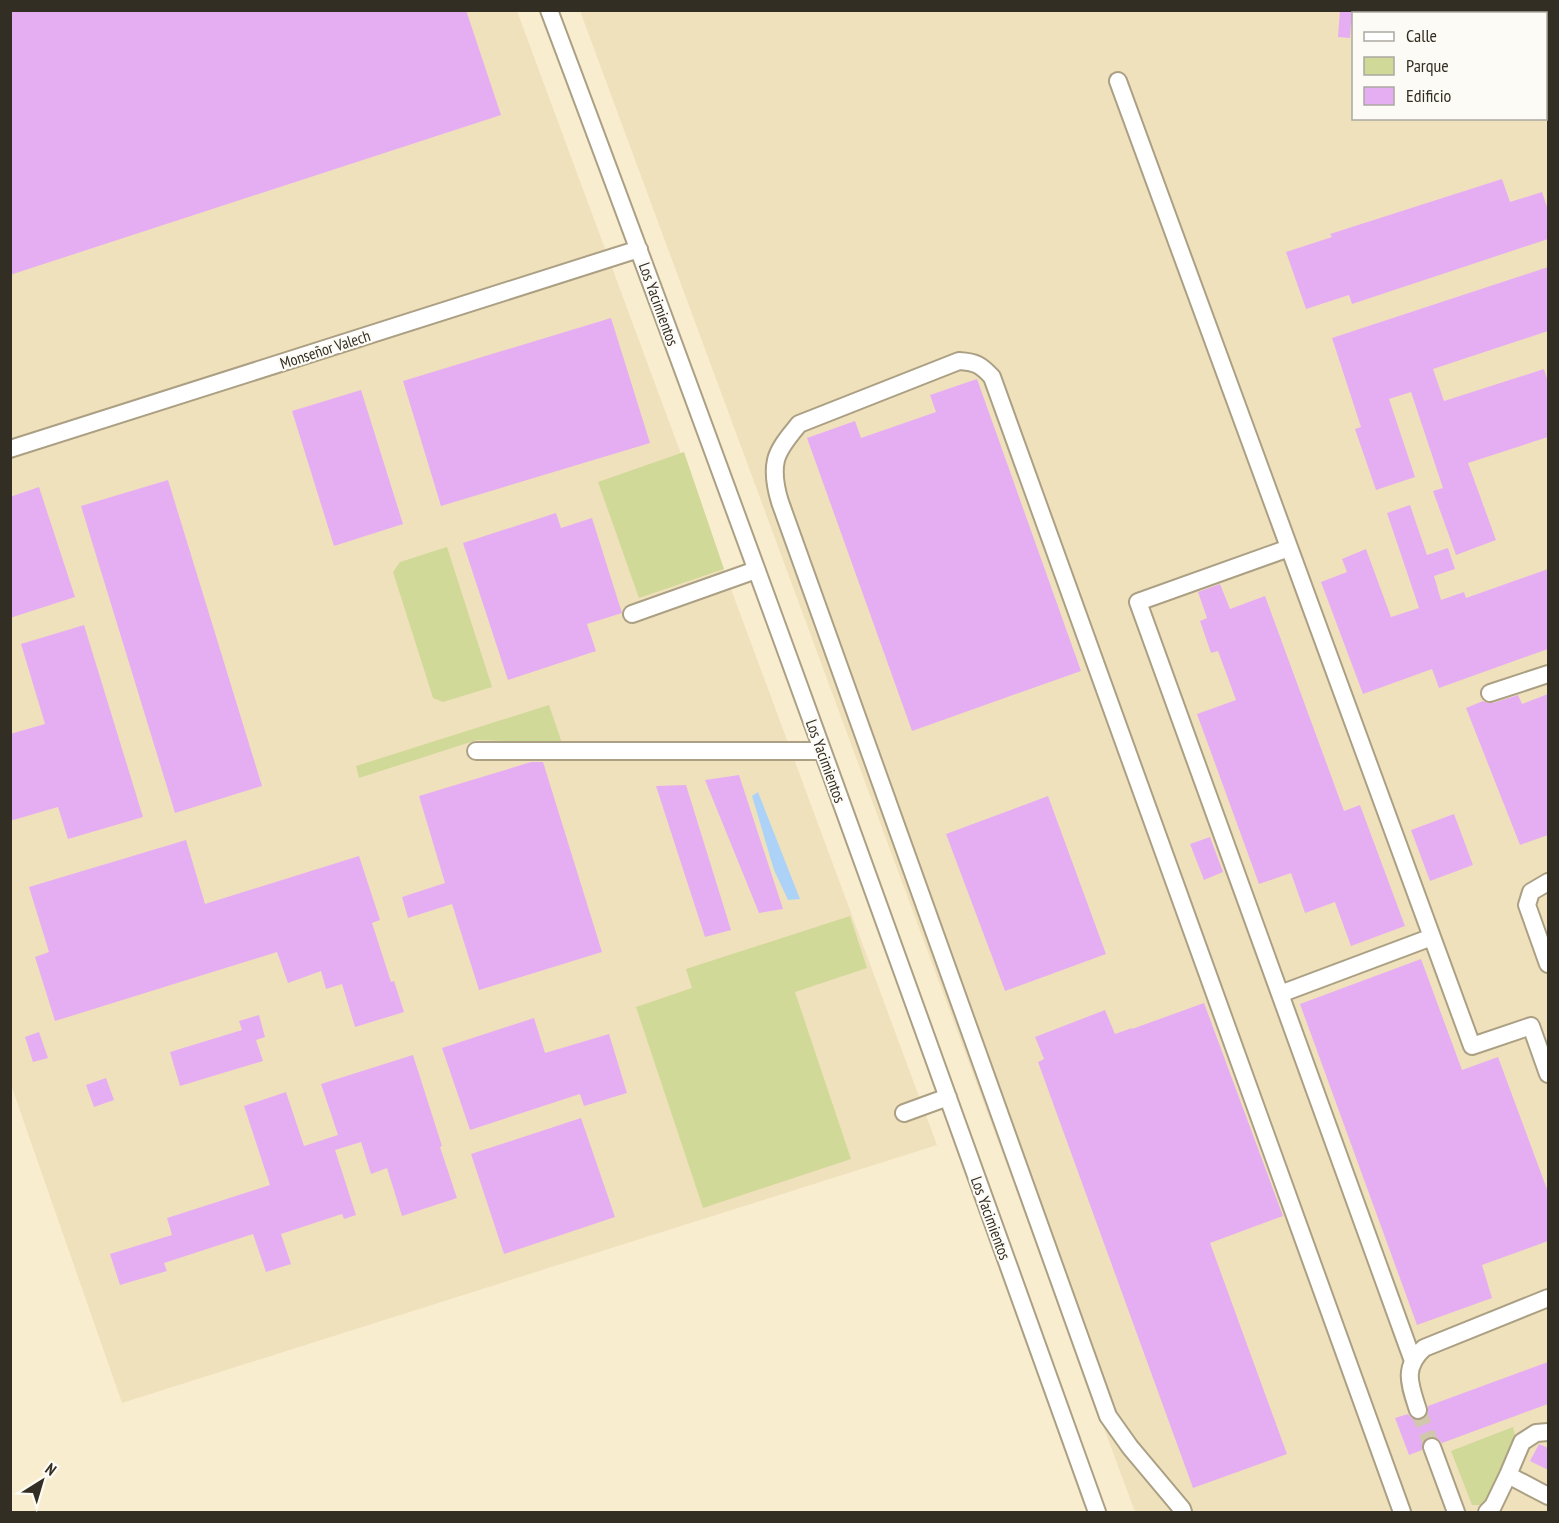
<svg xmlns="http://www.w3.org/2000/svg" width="1559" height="1523" font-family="'PT Sans Narrow',sans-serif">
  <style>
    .built { fill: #f0e1bd; fill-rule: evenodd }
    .green { fill: #d0d998 }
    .water { fill: #acd3f7 }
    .building { fill: #e6aef2 }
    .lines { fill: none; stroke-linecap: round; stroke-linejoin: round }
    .minor-tunnel { stroke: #d1c7ad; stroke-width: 16; stroke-dasharray: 16 8; stroke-linecap: butt }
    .minor-casing { stroke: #aba084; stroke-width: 20 }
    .minor { stroke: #fff; stroke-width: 16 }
    .labels { text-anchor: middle; stroke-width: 4.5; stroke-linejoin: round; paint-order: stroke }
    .street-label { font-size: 16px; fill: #332e23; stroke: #fdfbf5 }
  </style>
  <rect width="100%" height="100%" fill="#f9edcf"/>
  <path class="built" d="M 10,11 L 517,11 L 937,1145 L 122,1403 L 11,1085 Z
    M 580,11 L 1548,11 L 1548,1512 L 1135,1512 ZM 1354,14 L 1546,14 L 1546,118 L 1354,118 Z"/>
  <path class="green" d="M 684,452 L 724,569 L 639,598 L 598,482 Z
    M 447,547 L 492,687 L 443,702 L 433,698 L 393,572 L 400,562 Z
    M 549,705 L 562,743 L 477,740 L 359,778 L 356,766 Z
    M 850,916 L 867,968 L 795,992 L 851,1159 L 703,1208 L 636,1007 L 692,988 L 686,969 Z
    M 1513,1427 L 1515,1435 L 1484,1505 L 1472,1505 L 1451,1451 Z"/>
  <path class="water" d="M 758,792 L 800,899 L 788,900 L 774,870 L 752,796 Z"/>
  <path class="building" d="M 10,10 L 466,10 L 501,115 L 10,275 Z
    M 1340,10 L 1353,10 L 1353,24 L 1351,24 L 1350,38 L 1338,37 Z
    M 1502,179 L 1510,202 L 1542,192 L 1548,210 L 1548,239 L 1352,304 L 1349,295 L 1306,309 L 1286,252 L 1332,237 L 1330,234 Z
    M 1548,267 L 1548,331 L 1433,369 L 1444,401 L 1544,369 L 1548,382 L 1548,437 L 1468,463 L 1496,540 L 1456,555 L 1433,491 L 1443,488 L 1411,392 L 1389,399 L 1415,477 L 1376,490 L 1355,429 L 1361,427 L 1332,338 Z
    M 611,318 L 650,443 L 441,506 L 403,381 Z
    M 977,379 L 1081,671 L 912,731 L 807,438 L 855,421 L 861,438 L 936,412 L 930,395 Z
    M 361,390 L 403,524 L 334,546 L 292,411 Z
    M 168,480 L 262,786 L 175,813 L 81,506 Z
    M 39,487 L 75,597 L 10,618 L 10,497 Z
    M 1410,505 L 1427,555 L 1448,548 L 1455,569 L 1434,576 L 1441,600 L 1464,592 L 1466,598 L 1548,569 L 1548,649 L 1439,688 L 1432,669 L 1363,694 L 1321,582 L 1347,572 L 1342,559 L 1366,549 L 1391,617 L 1419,608 L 1387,513 Z
    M 556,513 L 561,528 L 592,518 L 622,613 L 587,624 L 596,651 L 508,680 L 463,543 Z
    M 1220,584 L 1230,609 L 1265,596 L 1344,811 L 1360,805 L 1405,926 L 1351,946 L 1335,902 L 1305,913 L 1291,873 L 1259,884 L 1197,714 L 1236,700 L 1218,651 L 1211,653 L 1200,621 L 1207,618 L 1198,592 Z
    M 84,625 L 143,817 L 68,839 L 58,807 L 10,821 L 10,734 L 45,724 L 21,644 Z
    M 1548,694 L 1548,835 L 1520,845 L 1466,708 L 1483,701 L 1487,703 L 1493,703 L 1518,695 L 1522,704 Z
    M 531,762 L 543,762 L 602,952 L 479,990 L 452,904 L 408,918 L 402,897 L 445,883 L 419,796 Z
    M 739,775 L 783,909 L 759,913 L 705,780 Z
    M 686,785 L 731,930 L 705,937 L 656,786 Z
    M 1048,796 L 1106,954 L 1005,991 L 946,834 Z
    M 1454,814 L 1473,865 L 1430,881 L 1411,830 Z
    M 1210,837 L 1223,872 L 1204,880 L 1190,844 Z
    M 186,840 L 205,904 L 359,856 L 380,920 L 372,923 L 391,982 L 394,981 L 404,1012 L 355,1027 L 342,984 L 326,989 L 321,971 L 288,983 L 277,952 L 55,1021 L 35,957 L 49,952 L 29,887 Z
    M 1421,959 L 1462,1070 L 1498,1057 L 1548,1192 L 1548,1241 L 1482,1265 L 1492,1298 L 1417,1325 L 1300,1004 Z
    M 1204,1003 L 1283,1216 L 1210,1243 L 1287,1454 L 1193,1488 L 1038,1062 L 1044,1059 L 1035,1037 L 1105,1010 L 1115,1034 L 1132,1028 L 1132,1029 Z
    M 259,1015 L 265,1037 L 256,1040 L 263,1061 L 180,1086 L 170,1052 L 242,1030 L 239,1021 Z
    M 534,1018 L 545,1053 L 609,1034 L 627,1093 L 584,1106 L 580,1094 L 470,1130 L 442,1048 Z
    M 39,1032 L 48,1058 L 33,1062 L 25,1037 Z
    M 413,1055 L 442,1146 L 440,1147 L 457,1198 L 402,1216 L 387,1168 L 371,1174 L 361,1142 L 335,1150 L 356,1215 L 344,1219 L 342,1214 L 281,1234 L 291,1264 L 266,1272 L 253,1234 L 164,1263 L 167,1271 L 120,1285 L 110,1254 L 172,1235 L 167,1218 L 270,1185 L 244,1106 L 286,1092 L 304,1146 L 338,1135 L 321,1084 Z
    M 106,1078 L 114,1100 L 94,1107 L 86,1085 Z
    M 581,1118 L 615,1217 L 504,1254 L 471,1154 Z
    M 1548,1362 L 1548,1404 L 1442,1443 L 1438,1439 L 1434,1437 L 1429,1437 L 1424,1441 L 1422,1446 L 1422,1450 L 1409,1455 L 1395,1418 L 1408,1414 L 1411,1417 L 1415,1420 L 1422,1420 L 1426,1417 L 1428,1413 L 1428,1406 Z
    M 1539,1444 L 1548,1448 L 1548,1470 L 1530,1461 Z"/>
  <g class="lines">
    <path class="minor-tunnel" d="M 1418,1410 L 1432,1447"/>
    <defs>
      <path id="minor" d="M 549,10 C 737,509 917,1011 1097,1512
        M 1541,10 L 1542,14
        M 1546,26 L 1548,35
        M 1118,81 L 1472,1046 L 1531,1026 L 1548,1074
        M 10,449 L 639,249
        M 1289,548 L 1138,602 L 1413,1361
        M 632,614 L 756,570
        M 1490,693 L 1548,674
        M 476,751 L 822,751
        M 1548,882 L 1531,892 L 1527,905 L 1548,964
        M 1280,994 L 1432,937
        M 904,1113 L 948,1097
        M 1418,1410 C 1410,1385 1402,1368 1424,1348 L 1548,1298
        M 1432,1447 L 1456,1512
        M 1508,1475 L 1548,1496
        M 1183,1512 L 1182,1509 L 1130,1447 L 1108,1416 L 780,502 C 776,489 773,473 776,460 C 779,447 791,434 799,424 L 959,361 C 976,362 981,365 992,377 L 1402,1512
        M 1487,1512 L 1493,1506 L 1508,1475 L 1522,1442 L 1536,1433 L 1548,1432"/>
    </defs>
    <use href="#minor" class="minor-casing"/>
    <use href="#minor" class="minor"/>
  </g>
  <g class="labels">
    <g class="street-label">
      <text transform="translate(659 304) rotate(70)" y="6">Los Yacimientos</text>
      <text transform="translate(325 349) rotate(-18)" y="6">Monseñor Valech</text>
      <text transform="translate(826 761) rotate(70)" y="6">Los Yacimientos</text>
      <text transform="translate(991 1218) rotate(70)" y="6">Los Yacimientos</text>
    </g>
  </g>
  <rect width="1559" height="1523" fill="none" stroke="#332e23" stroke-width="24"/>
  <rect x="1352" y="12" width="195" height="108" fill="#fdfbf5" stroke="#aca9a1" stroke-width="1.5"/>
  <rect x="1364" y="32" width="30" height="9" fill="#ffffff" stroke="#aca9a1" stroke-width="1.5"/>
  <text x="1406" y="42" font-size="18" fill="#332e23">Calle</text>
  <rect x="1364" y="57" width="30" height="18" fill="#d0d998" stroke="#aca9a1" stroke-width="1.5"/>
  <text x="1406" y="72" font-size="18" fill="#332e23">Parque</text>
  <rect x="1364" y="87" width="30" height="18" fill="#e6aef2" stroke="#aca9a1" stroke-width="1.5"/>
  <text x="1406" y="102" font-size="18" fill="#332e23">Edificio</text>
  <g transform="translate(42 1481) rotate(37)" stroke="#fdfbf5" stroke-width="4.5" paint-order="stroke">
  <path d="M0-4.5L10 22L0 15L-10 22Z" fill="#332e23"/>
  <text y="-9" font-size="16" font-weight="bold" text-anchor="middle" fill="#332e23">N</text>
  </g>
</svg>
